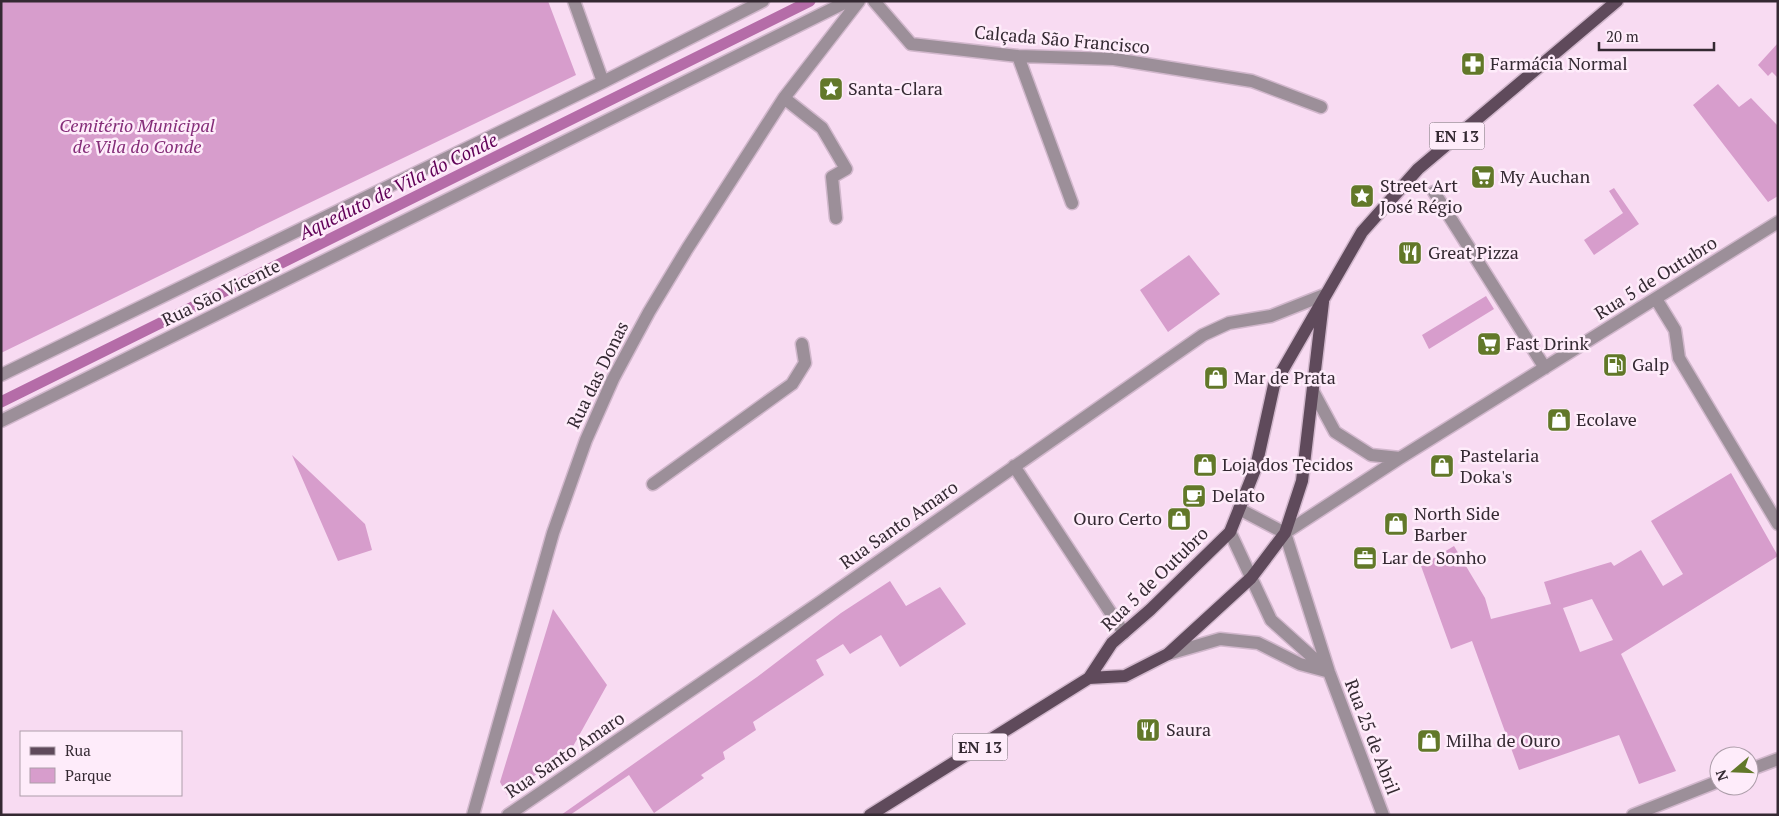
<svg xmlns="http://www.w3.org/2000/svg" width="1779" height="816" font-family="'PT Serif',serif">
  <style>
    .green { fill: #d79dcc; fill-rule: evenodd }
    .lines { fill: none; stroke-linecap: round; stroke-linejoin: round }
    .stream { stroke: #b56ca8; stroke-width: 11 }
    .minor-casing { stroke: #d1b7cc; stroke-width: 15 }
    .major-casing { stroke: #d1b7cc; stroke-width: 15 }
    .minor { stroke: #9c8f99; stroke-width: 12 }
    .major { stroke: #5f4a5b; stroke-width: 12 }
    .labels { text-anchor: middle; stroke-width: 5; stroke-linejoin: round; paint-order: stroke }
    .shield { fill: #feecfa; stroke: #71646e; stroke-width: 1 }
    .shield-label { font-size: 16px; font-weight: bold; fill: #342932 }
    .street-label { font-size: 18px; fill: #342932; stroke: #feecfa }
    .poi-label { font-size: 18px; fill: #342932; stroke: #feecfa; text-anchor: start }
    .park-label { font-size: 18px; font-style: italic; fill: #842c78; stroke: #feecfa }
    .water-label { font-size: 19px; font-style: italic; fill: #600057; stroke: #feecfa }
  </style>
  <rect width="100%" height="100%" fill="#f8dbf2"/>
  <path class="green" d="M 1,1 L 548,1 L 576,75 L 303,206 L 1,353 Z
    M 1778,43 L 1778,76 L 1777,77 L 1772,72 L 1768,76 L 1758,65 Z
    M 1718,84 L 1739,107 L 1751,98 L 1778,126 L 1778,196 L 1768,202 L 1693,105 Z
    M 1614,188 L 1639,224 L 1594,255 L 1584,240 L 1623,213 L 1609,191 Z
    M 1189,255 L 1220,294 L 1168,332 L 1140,290 Z
    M 1486,296 L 1494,309 L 1429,349 L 1422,335 Z
    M 292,455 L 365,524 L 372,550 L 338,561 Z
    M 1731,473 L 1778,556 L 1621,654 L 1676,771 L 1639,784 L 1619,735 L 1519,770 L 1472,641 L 1451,649 L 1421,566 L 1454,546 L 1485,598 L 1491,619 L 1551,604 L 1544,582 L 1611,562 L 1614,566 L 1641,550 L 1663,586 L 1683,574 L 1651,521 ZM 1592,599 L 1613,640 L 1580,652 L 1563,608 Z
    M 890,581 L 906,606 L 940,587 L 966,624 L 900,667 L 881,635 L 850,654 L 843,644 L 816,660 L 824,675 L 753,722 L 756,730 L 723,752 L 725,759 L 701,775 L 704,778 L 654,813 L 629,775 L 570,815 L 561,815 L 757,677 L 841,613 Z
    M 553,609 L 607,685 L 571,750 L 507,795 L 500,782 Z"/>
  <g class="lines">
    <path class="stream" d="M 1,402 L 810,1"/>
    <defs>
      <path id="minor" d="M 574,1 L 603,82
        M 874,1 L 911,44 L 1018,56 L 1114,59 L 1252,81 L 1321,107
        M 1018,56 L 1072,203
        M 784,98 L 822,128 L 846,169 L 832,177 L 836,218
        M 1434,192 L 1545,368
        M 1656,299 L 1675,330 L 1679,358 L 1778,524
        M 1,375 L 603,82 L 763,1
        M 1314,393 L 1335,432 L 1371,455 L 1400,458
        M 1,421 L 848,1
        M 1014,466 L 1124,633
        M 653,484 L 792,384 L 805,363 L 802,344
        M 1239,509 L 1285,533
        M 1230,532 L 1271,620 L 1329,672
        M 1285,533 L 1400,458 L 1778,222
        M 1285,533 L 1329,672 L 1383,815
        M 1168,654 L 1220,639 L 1258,643 L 1300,664 L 1326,671
        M 1749,770 L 1778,759
        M 473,815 L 553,533 L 586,440 L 613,379 L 649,312 L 687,249 L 784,98 L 859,1
        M 508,815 L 822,601 L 1203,335 L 1229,323 L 1271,316 L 1324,295
        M 1633,815 L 1719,781"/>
      <path id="major" d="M 1089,678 L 1125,676 L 1168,654 L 1251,578 L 1285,533 L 1302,481 L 1323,302
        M 870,815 L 1089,678 L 1112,643 L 1150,610 L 1230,532 L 1256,467 L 1274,385 L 1362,232 L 1418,169 L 1617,1"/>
    </defs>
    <use href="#minor" class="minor-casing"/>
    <use href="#major" class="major-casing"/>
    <use href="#minor" class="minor"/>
    <use href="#major" class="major"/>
  </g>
  <defs>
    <symbol id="pharmacy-square" viewBox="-11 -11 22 22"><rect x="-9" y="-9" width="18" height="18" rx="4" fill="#627829" stroke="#feecfa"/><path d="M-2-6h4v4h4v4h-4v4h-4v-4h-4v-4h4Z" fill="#fff"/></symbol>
    <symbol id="sight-square" viewBox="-11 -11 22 22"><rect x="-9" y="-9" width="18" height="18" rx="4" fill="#627829" stroke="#feecfa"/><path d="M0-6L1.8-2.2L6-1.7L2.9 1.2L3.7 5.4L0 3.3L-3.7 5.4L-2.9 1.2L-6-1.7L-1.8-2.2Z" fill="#fff"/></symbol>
    <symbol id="supermarket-square" viewBox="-11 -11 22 22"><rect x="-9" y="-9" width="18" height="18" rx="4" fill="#627829" stroke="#feecfa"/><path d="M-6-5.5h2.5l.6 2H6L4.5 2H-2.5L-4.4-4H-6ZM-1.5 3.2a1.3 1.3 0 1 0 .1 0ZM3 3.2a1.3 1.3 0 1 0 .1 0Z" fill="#fff"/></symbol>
    <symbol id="restaurant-square" viewBox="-11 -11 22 22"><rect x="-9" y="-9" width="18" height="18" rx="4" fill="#627829" stroke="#feecfa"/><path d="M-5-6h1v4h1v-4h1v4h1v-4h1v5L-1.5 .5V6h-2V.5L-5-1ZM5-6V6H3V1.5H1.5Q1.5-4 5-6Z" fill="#fff"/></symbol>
    <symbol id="fuel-square" viewBox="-11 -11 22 22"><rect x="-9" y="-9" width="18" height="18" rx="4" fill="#627829" stroke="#feecfa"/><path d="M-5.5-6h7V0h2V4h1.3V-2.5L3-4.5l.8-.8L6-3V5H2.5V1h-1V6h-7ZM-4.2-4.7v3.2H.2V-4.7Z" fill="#fff"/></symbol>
    <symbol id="shop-square" viewBox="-11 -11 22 22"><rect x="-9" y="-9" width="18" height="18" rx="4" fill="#627829" stroke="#feecfa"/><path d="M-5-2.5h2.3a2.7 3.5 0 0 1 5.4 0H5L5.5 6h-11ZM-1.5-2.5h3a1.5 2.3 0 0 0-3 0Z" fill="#fff"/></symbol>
    <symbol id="cafe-square" viewBox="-11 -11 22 22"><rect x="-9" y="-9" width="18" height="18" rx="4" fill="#627829" stroke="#feecfa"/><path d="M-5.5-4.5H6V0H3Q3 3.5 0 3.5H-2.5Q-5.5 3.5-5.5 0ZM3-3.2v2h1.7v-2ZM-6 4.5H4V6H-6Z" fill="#fff"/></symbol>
    <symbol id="office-square" viewBox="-11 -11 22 22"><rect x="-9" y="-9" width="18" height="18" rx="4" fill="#627829" stroke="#feecfa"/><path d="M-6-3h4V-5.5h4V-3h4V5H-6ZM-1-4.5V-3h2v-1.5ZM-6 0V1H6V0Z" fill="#fff"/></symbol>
  </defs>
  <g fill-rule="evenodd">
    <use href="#pharmacy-square" x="1459" y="50" width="28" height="28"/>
    <use href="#sight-square" x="817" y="75" width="28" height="28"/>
    <use href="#supermarket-square" x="1469" y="163" width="28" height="28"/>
    <use href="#sight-square" x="1348" y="182" width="28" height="28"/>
    <use href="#restaurant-square" x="1396" y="239" width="28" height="28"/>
    <use href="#supermarket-square" x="1475" y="330" width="28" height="28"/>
    <use href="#fuel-square" x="1601" y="351" width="28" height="28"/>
    <use href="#shop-square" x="1202" y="364" width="28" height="28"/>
    <use href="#shop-square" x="1545" y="406" width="28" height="28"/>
    <use href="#shop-square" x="1191" y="451" width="28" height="28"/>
    <use href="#shop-square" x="1428" y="452" width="28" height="28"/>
    <use href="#cafe-square" x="1180" y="482" width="28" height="28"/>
    <use href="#shop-square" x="1165" y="505" width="28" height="28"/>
    <use href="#shop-square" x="1382" y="510" width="28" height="28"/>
    <use href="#office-square" x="1351" y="544" width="28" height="28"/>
    <use href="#restaurant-square" x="1134" y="716" width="28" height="28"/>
    <use href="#shop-square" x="1415" y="727" width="28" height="28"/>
  </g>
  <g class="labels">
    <g class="shield">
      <rect x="1429.5" y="122.5" width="55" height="27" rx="4"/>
      <rect x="952.5" y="733.5" width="55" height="27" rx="4"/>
    </g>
    <g class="shield-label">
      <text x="1457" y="142">EN 13</text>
      <text x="980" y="753">EN 13</text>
    </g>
    <g class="street-label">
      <text transform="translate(1062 40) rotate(5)" y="6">Calçada São Francisco</text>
      <text transform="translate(1656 278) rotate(-32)" y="6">Rua 5 de Outubro</text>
      <text transform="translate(221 293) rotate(-26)" y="6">Rua São Vicente</text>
      <text transform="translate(598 375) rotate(-64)" y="6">Rua das Donas</text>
      <text transform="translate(899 525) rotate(-35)" y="6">Rua Santo Amaro</text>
      <text transform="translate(1155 579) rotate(-44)" y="6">Rua 5 de Outubro</text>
      <text transform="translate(1372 737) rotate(69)" y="6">Rua 25 de Abril</text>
      <text transform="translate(565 755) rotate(-34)" y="6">Rua Santo Amaro</text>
    </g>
    <g class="poi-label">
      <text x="1490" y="70">Farmácia Normal</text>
      <text x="848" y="95">Santa-Clara</text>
      <text x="1500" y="183">My Auchan</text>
      <text x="1380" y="192">Street Art<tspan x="1380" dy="21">José Régio</tspan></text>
      <text x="1428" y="259">Great Pizza</text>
      <text x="1506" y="350">Fast Drink</text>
      <text x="1632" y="371">Galp</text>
      <text x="1234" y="384">Mar de Prata</text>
      <text x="1576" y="426">Ecolave</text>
      <text x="1460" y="462">Pastelaria<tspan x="1460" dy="21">Doka's</tspan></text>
      <text x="1222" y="471">Loja dos Tecidos</text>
      <text x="1212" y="502">Delato</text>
      <text x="1414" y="520">North Side<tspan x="1414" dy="21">Barber</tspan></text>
      <text x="1162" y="525" text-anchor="end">Ouro Certo</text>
      <text x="1382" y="564">Lar de Sonho</text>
      <text x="1166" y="736">Saura</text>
      <text x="1446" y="747">Milha de Ouro</text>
    </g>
    <g class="park-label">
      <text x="137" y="132">Cemitério Municipal<tspan x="137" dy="21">de Vila do Conde</tspan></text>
    </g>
    <g class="water-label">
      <text transform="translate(398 186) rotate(-26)" y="7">Aqueduto de Vila do Conde</text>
    </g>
  </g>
  <rect width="1779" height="816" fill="none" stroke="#342932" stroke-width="5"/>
  <rect x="20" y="731" width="162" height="65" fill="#feecfa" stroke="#ad9eaa"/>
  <rect x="30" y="747" width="25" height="8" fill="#5f4a5b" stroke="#ad9eaa"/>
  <text x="65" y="756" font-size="15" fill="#342932">Rua</text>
  <rect x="30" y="768" width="25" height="15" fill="#d79dcc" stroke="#ad9eaa"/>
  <text x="65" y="781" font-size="15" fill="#342932">Parque</text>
  <g transform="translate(1734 771) rotate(251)"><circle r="24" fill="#feecfa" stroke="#ad9eaa"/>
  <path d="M0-4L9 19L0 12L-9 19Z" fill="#627829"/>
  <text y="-8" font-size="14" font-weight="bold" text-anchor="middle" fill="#342932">N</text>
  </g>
  <path d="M1599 42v8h115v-8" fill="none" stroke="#342932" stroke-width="2.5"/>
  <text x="1606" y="42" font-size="15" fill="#342932" stroke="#feecfa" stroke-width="4" paint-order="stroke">20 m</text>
</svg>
